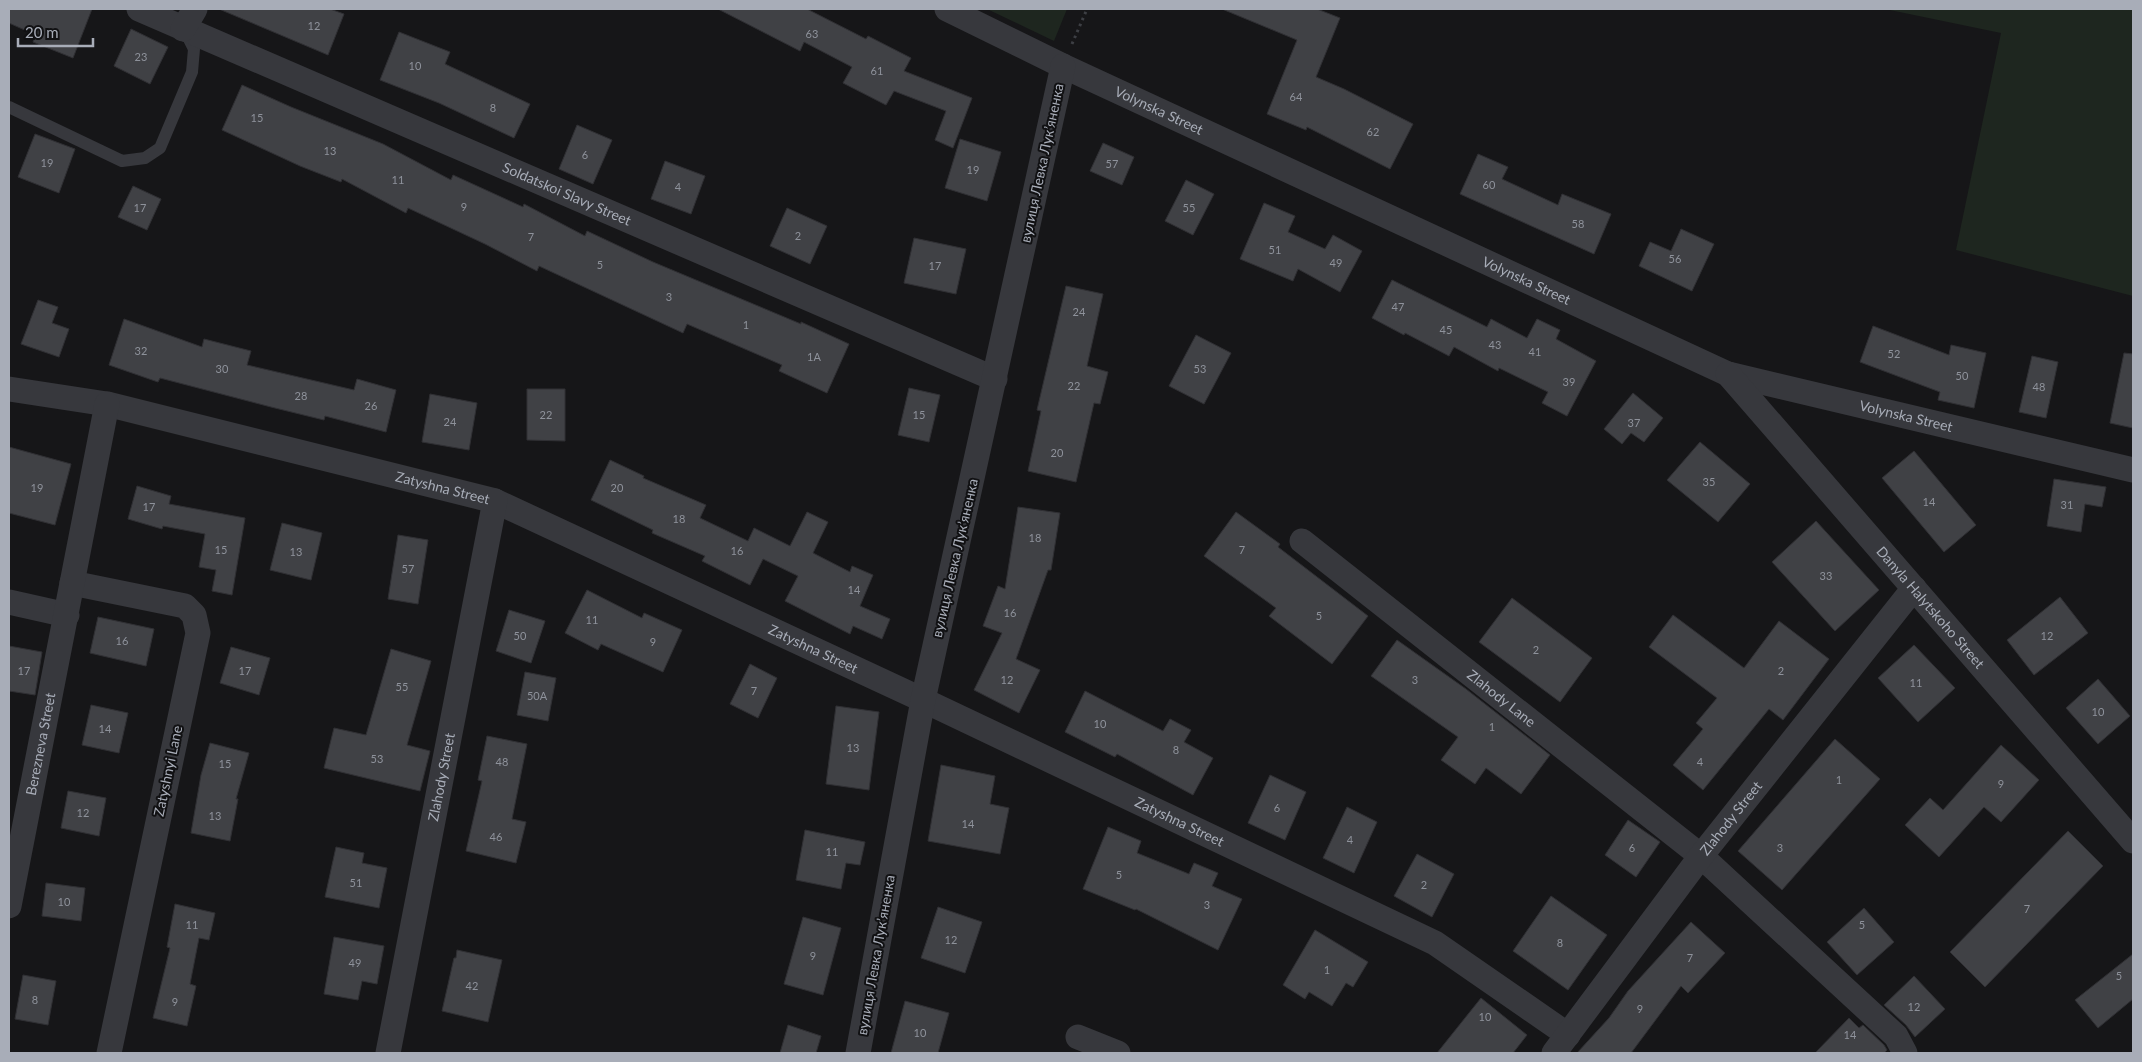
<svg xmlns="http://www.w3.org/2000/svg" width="2142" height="1062" font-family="Lato,sans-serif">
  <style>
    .green { fill: #1e261f }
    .building { fill: #404145; stroke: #303034 }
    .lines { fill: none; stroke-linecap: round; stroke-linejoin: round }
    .path { stroke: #3d3f44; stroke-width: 3; stroke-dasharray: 2.5 4; stroke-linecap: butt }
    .service { stroke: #37383d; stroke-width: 12 }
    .minor { stroke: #37383d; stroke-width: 25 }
    .labels { text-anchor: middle; stroke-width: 4; stroke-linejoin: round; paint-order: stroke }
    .number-label { font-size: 11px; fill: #8e929b }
    .street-label { font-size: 14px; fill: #a8adb8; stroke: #111113 }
  </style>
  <rect width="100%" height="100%" fill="#161618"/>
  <path class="green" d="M 987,9 L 1067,9 L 1054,41 Z
    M 1885,9 L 2133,9 L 2133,296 L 1956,250 L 2001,33 Z"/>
  <path class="building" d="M 9,9 L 92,9 L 73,58 L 33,42 L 36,35 L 9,23 Z
    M 219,9 L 330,9 L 344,14 L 328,55 Z
    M 718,9 L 807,9 L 866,39 L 868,36 L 911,58 L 904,71 L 972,98 L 953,148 L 935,140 L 946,111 L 894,91 L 886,105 L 843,83 L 852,67 L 804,42 L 800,51 Z
    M 1222,9 L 1317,9 L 1340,18 L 1316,77 L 1344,89 L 1413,124 L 1390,169 L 1307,127 L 1306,130 L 1267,114 L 1297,40 Z
    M 131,29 L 168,47 L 150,84 L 114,66 Z
    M 399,32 L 450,52 L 445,64 L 530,104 L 514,138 L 439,103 L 380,80 Z
    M 242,85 L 291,107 L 383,144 L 451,180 L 453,175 L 523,207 L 524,204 L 585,236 L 587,231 L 653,262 L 801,324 L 801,322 L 849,344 L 827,393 L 779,371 L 782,365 L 687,324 L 683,333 L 539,266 L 537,271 L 485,244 L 408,208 L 406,213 L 342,179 L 341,182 L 300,166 L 222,130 Z
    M 577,125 L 612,140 L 593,184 L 559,169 Z
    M 35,134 L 75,149 L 59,193 L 18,177 Z
    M 960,139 L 1001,152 L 987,201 L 945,188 Z
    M 1103,143 L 1134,157 L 1122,185 L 1090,171 Z
    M 1478,154 L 1508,167 L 1502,179 L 1558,205 L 1562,194 L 1611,214 L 1594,254 L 1460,194 Z
    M 665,161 L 705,176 L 691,214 L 651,199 Z
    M 1186,180 L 1214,194 L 1193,235 L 1165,221 Z
    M 133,186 L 161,199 L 147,230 L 118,217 Z
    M 1264,203 L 1295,216 L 1288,232 L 1325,249 L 1333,235 L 1362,251 L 1340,292 L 1298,269 L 1293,281 L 1240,259 Z
    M 787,208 L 827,226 L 810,264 L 770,246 Z
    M 1681,229 L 1714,244 L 1692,291 L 1639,266 L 1650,242 L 1671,251 Z
    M 914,238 L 966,249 L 956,294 L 904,283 Z
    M 1392,280 L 1487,327 L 1491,319 L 1527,338 L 1537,319 L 1560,330 L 1556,339 L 1596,361 L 1567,416 L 1542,403 L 1548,392 L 1499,368 L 1498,371 L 1454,347 L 1449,356 L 1405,333 L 1404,335 L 1372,318 Z
    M 1066,286 L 1103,294 L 1087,366 L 1108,372 L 1100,404 L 1094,403 L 1076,482 L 1028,471 L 1041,411 L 1037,410 Z
    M 38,300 L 58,307 L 52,323 L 69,329 L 59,357 L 21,344 Z
    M 124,319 L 202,347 L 204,339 L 251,351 L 247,365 L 354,390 L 357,379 L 396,390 L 386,432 L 325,416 L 324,420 L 271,407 L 160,378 L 158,382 L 109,365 Z
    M 1873,326 L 1949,355 L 1951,345 L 1986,353 L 1974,408 L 1938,400 L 1940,392 L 1860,362 Z
    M 1196,335 L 1231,353 L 1204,404 L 1169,386 Z
    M 2124,353 L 2133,354 L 2133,428 L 2110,423 Z
    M 2032,356 L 2058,362 L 2046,418 L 2019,412 Z
    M 909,388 L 940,395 L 929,442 L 898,435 Z
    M 527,389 L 565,389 L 565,441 L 527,440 Z
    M 1633,393 L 1663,418 L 1644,442 L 1631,433 L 1622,444 L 1604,429 Z
    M 430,394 L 477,403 L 469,450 L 422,442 Z
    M 1700,442 L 1750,484 L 1718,522 L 1667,480 Z
    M 9,447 L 71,464 L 55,525 L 9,513 Z
    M 1914,451 L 1976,525 L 1944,552 L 1882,478 Z
    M 610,460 L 644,476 L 643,478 L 706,505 L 700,518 L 748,541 L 754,528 L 790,546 L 807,512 L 828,522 L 813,553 L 850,572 L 852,566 L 873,575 L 860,606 L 890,619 L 882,639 L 853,626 L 850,634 L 785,601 L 798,576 L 763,559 L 750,585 L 702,561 L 705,556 L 652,533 L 653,530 L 591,500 Z
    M 2054,479 L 2106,487 L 2102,507 L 2085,504 L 2081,532 L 2047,526 Z
    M 137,486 L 171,496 L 169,504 L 245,518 L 232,595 L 212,591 L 216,570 L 199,567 L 205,534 L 163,526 L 162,529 L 128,519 Z
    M 1018,507 L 1060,513 L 1051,570 L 1048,570 L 1016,659 L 1040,670 L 1019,713 L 974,690 L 1002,633 L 983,626 L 998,586 L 1005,589 Z
    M 1236,512 L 1280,544 L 1278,547 L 1368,616 L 1332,664 L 1269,616 L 1276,608 L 1204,556 Z
    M 1816,521 L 1879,590 L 1835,631 L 1772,562 Z
    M 282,523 L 322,533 L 311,580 L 270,570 Z
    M 398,535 L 428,540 L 418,604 L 388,599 Z
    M 587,590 L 642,618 L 644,613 L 682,630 L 663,672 L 601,644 L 598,650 L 565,633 Z
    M 2060,597 L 2088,633 L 2034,675 L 2007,640 Z
    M 1512,598 L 1592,658 L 1560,702 L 1479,642 Z
    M 509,610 L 545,621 L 531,663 L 496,651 Z
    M 1673,615 L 1744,668 L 1779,621 L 1829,659 L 1783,720 L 1769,709 L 1703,790 L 1673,765 L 1703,729 L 1696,723 L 1717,698 L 1649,647 Z
    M 98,617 L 154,629 L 146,666 L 90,653 Z
    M 1397,640 L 1466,689 L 1550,755 L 1521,794 L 1486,768 L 1475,784 L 1441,760 L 1458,737 L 1371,676 Z
    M 1914,645 L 1955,688 L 1918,722 L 1878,678 Z
    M 9,646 L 42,652 L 35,695 L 9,691 Z
    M 231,647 L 270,658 L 259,695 L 220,683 Z
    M 391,649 L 431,661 L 407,745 L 430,751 L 420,791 L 324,768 L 334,728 L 366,735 Z
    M 750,664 L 777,678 L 758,718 L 730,704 Z
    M 525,672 L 556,678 L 548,721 L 517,715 Z
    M 2098,679 L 2130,716 L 2098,744 L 2066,708 Z
    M 1085,691 L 1163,731 L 1170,719 L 1191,730 L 1184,742 L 1213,758 L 1193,795 L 1117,754 L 1115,757 L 1065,732 Z
    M 91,705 L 128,713 L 119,753 L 82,745 Z
    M 836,706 L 879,712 L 869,790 L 826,784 Z
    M 487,736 L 527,744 L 512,819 L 526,822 L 516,863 L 466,851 L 482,781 L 478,780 Z
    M 1835,739 L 1880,779 L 1782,890 L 1738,851 Z
    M 210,743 L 249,753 L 236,799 L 238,799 L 230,841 L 191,833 L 201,775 Z
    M 2001,745 L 2039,780 L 2001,822 L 1984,807 L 1939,857 L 1905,825 L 1930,798 L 1943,810 Z
    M 941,765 L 995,776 L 990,804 L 1009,808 L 1000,854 L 928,841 Z
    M 1270,775 L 1306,792 L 1285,840 L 1248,823 Z
    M 68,791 L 106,798 L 99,836 L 61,828 Z
    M 1347,807 L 1377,822 L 1354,873 L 1323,858 Z
    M 1628,820 L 1660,842 L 1636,877 L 1605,855 Z
    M 1108,827 L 1141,841 L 1137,853 L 1189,874 L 1194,863 L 1218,873 L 1212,886 L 1242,899 L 1218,950 L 1136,909 L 1135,910 L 1083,889 Z
    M 805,830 L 865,842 L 860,865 L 846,863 L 841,889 L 796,880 Z
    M 2068,831 L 2103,866 L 1985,987 L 1950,952 Z
    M 336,847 L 364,853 L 362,863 L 387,868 L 379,908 L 325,897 Z
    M 1417,854 L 1454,874 L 1432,917 L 1394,896 Z
    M 46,883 L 85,888 L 81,921 L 42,916 Z
    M 1551,896 L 1607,935 L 1568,990 L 1513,951 Z
    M 175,904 L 215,913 L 209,940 L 199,938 L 190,984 L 196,986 L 187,1026 L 153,1018 L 170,948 L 167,947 Z
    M 938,907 L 982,922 L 965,973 L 921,958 Z
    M 1864,908 L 1894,942 L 1857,975 L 1827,942 Z
    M 803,917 L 841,928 L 823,995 L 784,984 Z
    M 1691,922 L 1725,953 L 1688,993 L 1681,986 L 1631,1053 L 1577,1053 L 1609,1018 L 1628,991 Z
    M 1315,930 L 1368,962 L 1353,987 L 1346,983 L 1332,1006 L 1309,992 L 1305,999 L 1283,985 Z
    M 334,937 L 384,946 L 377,984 L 362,981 L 358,1000 L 324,994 Z
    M 457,950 L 502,960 L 488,1022 L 442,1011 L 454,958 L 456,958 Z
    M 2133,954 L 2133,999 L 2098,1028 L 2075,1000 Z
    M 23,975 L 56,981 L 48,1025 L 15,1019 Z
    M 1914,976 L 1945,1009 L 1915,1037 L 1906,1025 L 1884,1005 Z
    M 1481,998 L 1527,1035 L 1513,1053 L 1437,1053 Z
    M 905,1001 L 949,1013 L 938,1053 L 891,1053 Z
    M 1849,1018 L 1859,1028 L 1863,1025 L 1884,1045 L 1887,1050 L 1884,1053 L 1815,1053 Z
    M 788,1025 L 821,1036 L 816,1053 L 780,1053 Z"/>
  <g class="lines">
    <path class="path" d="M 1072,44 L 1087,9"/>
    <path class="service" d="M 9,107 L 122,161 L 145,158 L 160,148 L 192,72 L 194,49 L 185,31"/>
    <g class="minor">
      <path id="s1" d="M 139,9 L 995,379"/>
      <path id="s2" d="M 947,9 L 1063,66 L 1728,374 L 2133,470"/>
      <path d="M 183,29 L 195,9"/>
      <path id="s3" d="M 1728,374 L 2133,841"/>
      <path id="s4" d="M 9,389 L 107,404 L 495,501 L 923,700 L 1435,943 L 1568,1035"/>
      <path id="s5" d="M 1302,541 L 1701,856 L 1896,1036 L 1905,1053"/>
      <path d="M 72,583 L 185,606 L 194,615 L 198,633 L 109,1053"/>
      <path d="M 9,602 L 67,615"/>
      <path id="s6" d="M 9,906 L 107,404"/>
      <path d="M 1078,1037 L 1118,1053"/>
      <path id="s7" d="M 388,1053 L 495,501"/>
      <path d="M 858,1053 L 923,700 L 1063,66"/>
      <path id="s8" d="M 1554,1053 L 1701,856 L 1914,588"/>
    </g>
  </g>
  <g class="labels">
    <g class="number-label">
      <text x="314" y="30">12</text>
      <text x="812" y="38">63</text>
      <text x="141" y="61">23</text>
      <text x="415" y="70">10</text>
      <text x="877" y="75">61</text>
      <text x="1296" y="101">64</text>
      <text x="493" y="112">8</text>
      <text x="257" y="122">15</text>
      <text x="1373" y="136">62</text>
      <text x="330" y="155">13</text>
      <text x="585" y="159">6</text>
      <text x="47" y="167">19</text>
      <text x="1112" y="168">57</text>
      <text x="973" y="174">19</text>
      <text x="398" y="184">11</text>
      <text x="1489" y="189">60</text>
      <text x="678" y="191">4</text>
      <text x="464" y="211">9</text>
      <text x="140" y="212">17</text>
      <text x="1189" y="212">55</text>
      <text x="1578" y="228">58</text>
      <text x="798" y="240">2</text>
      <text x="531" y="241">7</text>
      <text x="1275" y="254">51</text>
      <text x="1675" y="263">56</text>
      <text x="1336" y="267">49</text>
      <text x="600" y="269">5</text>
      <text x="935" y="270">17</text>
      <text x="669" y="301">3</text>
      <text x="1398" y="311">47</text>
      <text x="1079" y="316">24</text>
      <text x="746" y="329">1</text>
      <text x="1446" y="334">45</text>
      <text x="1495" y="349">43</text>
      <text x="141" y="355">32</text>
      <text x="1535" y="356">41</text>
      <text x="1894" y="358">52</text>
      <text x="814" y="361">1А</text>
      <text x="222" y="373">30</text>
      <text x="1200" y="373">53</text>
      <text x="1962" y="380">50</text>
      <text x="1569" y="386">39</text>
      <text x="1074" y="390">22</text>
      <text x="2039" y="391">48</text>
      <text x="301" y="400">28</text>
      <text x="371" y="410">26</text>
      <text x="546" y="419">22</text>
      <text x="919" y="419">15</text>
      <text x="450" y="426">24</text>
      <text x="1634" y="427">37</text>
      <text x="1057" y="457">20</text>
      <text x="1709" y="486">35</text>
      <text x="37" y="492">19</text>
      <text x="617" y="492">20</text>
      <text x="1929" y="506">14</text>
      <text x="2067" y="509">31</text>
      <text x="149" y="511">17</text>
      <text x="679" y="523">18</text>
      <text x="1035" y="542">18</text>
      <text x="221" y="554">15</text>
      <text x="1242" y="554">7</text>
      <text x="737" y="555">16</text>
      <text x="296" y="556">13</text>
      <text x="408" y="573">57</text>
      <text x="1826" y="580">33</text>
      <text x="854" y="594">14</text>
      <text x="1010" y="617">16</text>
      <text x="1319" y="620">5</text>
      <text x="592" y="624">11</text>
      <text x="520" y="640">50</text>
      <text x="2047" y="640">12</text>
      <text x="122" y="645">16</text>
      <text x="653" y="646">9</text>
      <text x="1536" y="654">2</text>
      <text x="24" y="675">17</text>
      <text x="245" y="675">17</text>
      <text x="1781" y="675">2</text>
      <text x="1007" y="684">12</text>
      <text x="1415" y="684">3</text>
      <text x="1916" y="687">11</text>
      <text x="402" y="691">55</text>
      <text x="754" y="695">7</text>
      <text x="537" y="700">50А</text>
      <text x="2098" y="716">10</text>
      <text x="1100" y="728">10</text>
      <text x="1492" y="731">1</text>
      <text x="105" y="733">14</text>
      <text x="853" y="752">13</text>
      <text x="1176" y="754">8</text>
      <text x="377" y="763">53</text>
      <text x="502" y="766">48</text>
      <text x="1700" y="766">4</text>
      <text x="225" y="768">15</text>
      <text x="1839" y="784">1</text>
      <text x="2001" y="788">9</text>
      <text x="1277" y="812">6</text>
      <text x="83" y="817">12</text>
      <text x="215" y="820">13</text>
      <text x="968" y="828">14</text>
      <text x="496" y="841">46</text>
      <text x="1350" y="844">4</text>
      <text x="1632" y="852">6</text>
      <text x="1780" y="852">3</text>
      <text x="832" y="856">11</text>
      <text x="1119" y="879">5</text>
      <text x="356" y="887">51</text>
      <text x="1424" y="889">2</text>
      <text x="64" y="906">10</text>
      <text x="1207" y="909">3</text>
      <text x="2027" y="913">7</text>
      <text x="192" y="929">11</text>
      <text x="1862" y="929">5</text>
      <text x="951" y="944">12</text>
      <text x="1560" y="947">8</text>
      <text x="813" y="960">9</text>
      <text x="1690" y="962">7</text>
      <text x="355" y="967">49</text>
      <text x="1327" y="974">1</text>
      <text x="2119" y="980">5</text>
      <text x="472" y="990">42</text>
      <text x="35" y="1004">8</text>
      <text x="175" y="1006">9</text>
      <text x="1914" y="1011">12</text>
      <text x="1640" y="1013">9</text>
      <text x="1485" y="1021">10</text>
      <text x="920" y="1037">10</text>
      <text x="1850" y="1039">14</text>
    </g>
    <g class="street-label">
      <text dy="5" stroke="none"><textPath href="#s2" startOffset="235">Volynska Street</textPath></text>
      <text transform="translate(1042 163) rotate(-78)" y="5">вулиця Левка Лукʼяненка</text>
      <text dy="5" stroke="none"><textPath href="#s1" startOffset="466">Soldatskoi Slavy Street</textPath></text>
      <text dy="5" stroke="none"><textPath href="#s2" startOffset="640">Volynska Street</textPath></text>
      <text dy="5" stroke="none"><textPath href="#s2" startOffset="1045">Volynska Street</textPath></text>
      <text dy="5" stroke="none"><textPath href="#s4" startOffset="445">Zatyshna Street</textPath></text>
      <text transform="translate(955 558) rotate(-77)" y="5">вулиця Левка Лукʼяненка</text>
      <text dy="5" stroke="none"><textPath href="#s3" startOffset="309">Danyla Halytskoho Street</textPath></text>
      <text dy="5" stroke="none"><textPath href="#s4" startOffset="850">Zatyshna Street</textPath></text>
      <text dy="5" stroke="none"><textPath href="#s5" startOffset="254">Zlahody Lane</textPath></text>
      <text dy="5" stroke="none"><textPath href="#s6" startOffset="165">Berezneva Street</textPath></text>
      <text transform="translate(168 771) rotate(-78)" y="5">Zatyshnyi Lane</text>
      <text dy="5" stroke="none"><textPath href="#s7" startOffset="281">Zlahody Street</textPath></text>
      <text dy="5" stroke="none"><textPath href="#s8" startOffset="294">Zlahody Street</textPath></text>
      <text dy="5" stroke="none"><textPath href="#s4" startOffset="1255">Zatyshna Street</textPath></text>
      <text transform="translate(876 955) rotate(-80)" y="5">вулиця Левка Лукʼяненка</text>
    </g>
  </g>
  <rect width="2142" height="1062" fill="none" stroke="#a8adb8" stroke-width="20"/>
  <path d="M18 38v8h75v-8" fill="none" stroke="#a8adb8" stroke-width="2.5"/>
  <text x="25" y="38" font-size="15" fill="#a8adb8" stroke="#111113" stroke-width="4" paint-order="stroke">20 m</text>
</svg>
